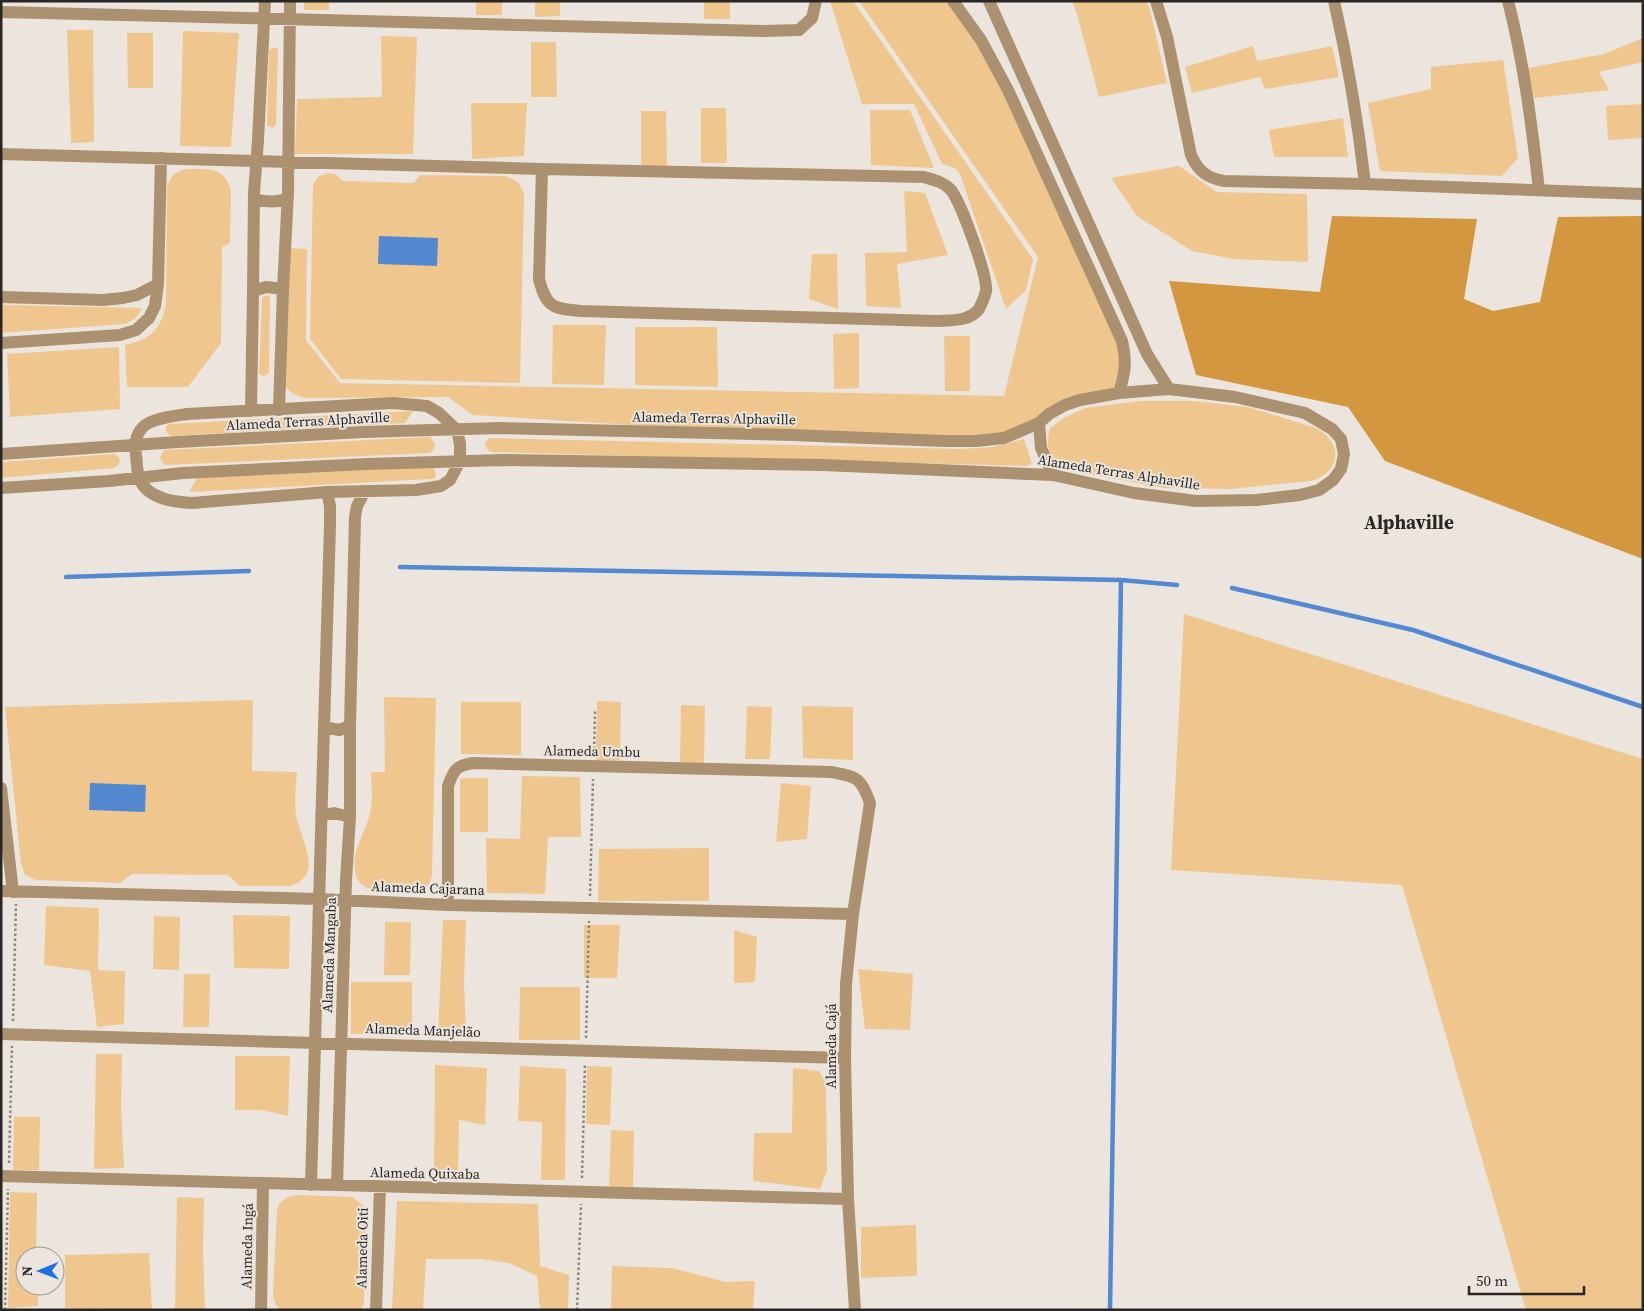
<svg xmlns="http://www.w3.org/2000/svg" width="1644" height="1311" font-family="'Source Serif 4',serif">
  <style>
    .green { fill: #f0c68f }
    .forest { fill: #d3973f }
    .water { fill: #5489d2 }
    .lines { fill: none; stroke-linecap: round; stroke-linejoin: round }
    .stream { stroke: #5489d2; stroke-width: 4.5 }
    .path { stroke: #898581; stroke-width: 2.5; stroke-dasharray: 2.5 2.5; stroke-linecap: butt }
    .minor { stroke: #ab916f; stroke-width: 12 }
    .labels { text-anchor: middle; stroke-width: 4; stroke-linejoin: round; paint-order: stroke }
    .street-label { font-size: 14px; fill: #292725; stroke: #ebe5de }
    .district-label { font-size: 19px; font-weight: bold; fill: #292725; stroke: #ebe5de }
  </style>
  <rect width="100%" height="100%" fill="#ebe5de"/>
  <path class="green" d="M 304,1 L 329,1 L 329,10 L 304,10 Z
    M 476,1 L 502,1 L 502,15 L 476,15 Z
    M 535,1 L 560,1 L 560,16 L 535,17 Z
    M 704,1 L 730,1 L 730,19 L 704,19 Z
    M 830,1 L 853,1 L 1033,259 L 1026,290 L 1006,309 L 960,174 L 955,168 L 942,164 L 914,104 L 862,104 Z
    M 859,1 L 953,1 L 981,40 L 1122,341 L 1119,393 L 1080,400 L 1004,437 L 792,435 L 473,415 L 448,397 L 308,398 C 295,397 288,392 283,381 L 286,248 L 307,249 L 306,340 L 340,383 L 1004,396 L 1038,257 Z
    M 1072,1 L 1146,1 L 1150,10 L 1167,83 L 1099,97 L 1077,14 Z
    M 67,30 L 93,30 L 94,142 L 71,143 Z
    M 183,31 L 239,33 L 231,147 L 180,146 Z
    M 127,33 L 153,33 L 153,88 L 128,88 Z
    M 381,36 L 417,37 L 413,154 L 295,154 L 297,99 L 382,97 Z
    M 1643,38 L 1643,62 L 1599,72 L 1609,90 L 1534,98 L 1528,68 L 1604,54 Z
    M 531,42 L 556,42 L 557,97 L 531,97 Z
    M 1253,46 L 1257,61 L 1332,46 L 1339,77 L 1265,89 L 1260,77 L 1192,93 L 1185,67 Z
    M 275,47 L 278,49 L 276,125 L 272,128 L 267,125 L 269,50 Z
    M 1503,60 L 1518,158 L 1502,176 L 1380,171 L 1368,103 L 1431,89 L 1431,67 Z
    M 471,103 L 527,103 L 524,156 L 472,159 Z
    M 1643,104 L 1643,138 L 1608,140 L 1606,106 Z
    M 701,108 L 726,108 L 727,163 L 701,163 Z
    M 870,110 L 910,110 L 934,168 L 871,165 Z
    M 641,111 L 666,111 L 667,166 L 641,166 Z
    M 1343,118 L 1348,157 L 1274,157 L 1269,130 Z
    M 1179,166 L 1217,192 L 1307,194 L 1308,262 L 1234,259 L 1192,251 L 1137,216 L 1111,178 Z
    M 187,169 C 208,169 226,166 231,192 L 230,243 L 222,247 L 221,343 L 188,387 L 127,387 L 125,345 C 151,340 163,327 166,301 L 167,189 C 169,177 175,171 187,169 Z
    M 329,173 L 335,174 L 343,181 L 414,183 L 420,175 L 506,176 L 518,182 L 524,194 L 520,383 L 341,379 L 310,339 L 313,185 L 319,176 Z
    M 904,191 L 925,193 L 948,255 L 897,264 L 901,308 L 866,306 L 865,253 L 907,252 Z
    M 812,254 L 837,254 L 838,309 L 809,299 Z
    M 266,295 L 270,297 L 269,373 L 264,376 L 259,374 L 262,298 Z
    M 1,305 L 142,308 L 136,318 L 125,324 L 1,333 Z
    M 553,325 L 606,325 L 604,385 L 552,384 Z
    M 635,327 L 717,327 L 718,387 L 635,385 Z
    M 859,333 L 859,388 L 834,389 L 833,334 Z
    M 944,336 L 970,336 L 970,391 L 945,391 Z
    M 119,347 L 120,409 L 10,417 L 7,354 Z
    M 1140,401 L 1192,401 L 1248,407 L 1316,428 C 1344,443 1341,472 1311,481 L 1230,489 L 1164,488 L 1099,476 L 1056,466 C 1048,454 1046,443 1050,428 L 1064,418 L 1085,408 Z
    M 413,411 L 405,423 L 170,436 L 166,431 L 166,427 L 169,424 Z
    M 430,437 L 435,444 L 434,449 L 430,453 L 166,465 L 162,462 L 160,457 L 164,450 Z
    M 490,438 L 960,449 L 993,447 L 1024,439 L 1032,463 L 1027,466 L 491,452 C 484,449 483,442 490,438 Z
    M 115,454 C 122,458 121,465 114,468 L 1,478 L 1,462 Z
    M 433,467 L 436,474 L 435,478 L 431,479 L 189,492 L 197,478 Z
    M 1184,614 L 1643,759 L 1643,1310 L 1526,1310 L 1402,885 L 1171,870 Z
    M 384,697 L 436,698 L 432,875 C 431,881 428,887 422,890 C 415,893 375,891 368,888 C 363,886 359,883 357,878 C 347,854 369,830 371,807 C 373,796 371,783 371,772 L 385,772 Z
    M 253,700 L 252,771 L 297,772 C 296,786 294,801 296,815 C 300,840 326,875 290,886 L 240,886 L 228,875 L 132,874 L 120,883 L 36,880 L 25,875 L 21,864 L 5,707 Z
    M 597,701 L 621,702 L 620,760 L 596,760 Z
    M 461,702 L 521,702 L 521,755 L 461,754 Z
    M 681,705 L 705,706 L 704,764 L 680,763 Z
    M 747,706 L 772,707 L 770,759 L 745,759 Z
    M 802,706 L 853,707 L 853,760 L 803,758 Z
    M 522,776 L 580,777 L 581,837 L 548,837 L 545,894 L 487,893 L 486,838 L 520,839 Z
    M 460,778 L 488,778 L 488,832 L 460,832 Z
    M 781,783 L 811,786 L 807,839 L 776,842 Z
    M 709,848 L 709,901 L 598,901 L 599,849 Z
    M 46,906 L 99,908 L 98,970 L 125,971 L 124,1024 L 97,1027 L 90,971 L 44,965 Z
    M 233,915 L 290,916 L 289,969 L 234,968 Z
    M 154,916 L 180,917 L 179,970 L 153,969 Z
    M 443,920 L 466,920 L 464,983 L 466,1031 L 438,1036 Z
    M 385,922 L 411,922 L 410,975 L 384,975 Z
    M 584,925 L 620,925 L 617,978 L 584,978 Z
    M 734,930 L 757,937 L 755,982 L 734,983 Z
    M 858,969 L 913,974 L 910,1030 L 865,1029 Z
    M 184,974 L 210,974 L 209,1027 L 183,1027 Z
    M 351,982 L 412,982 L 412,1034 L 351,1034 Z
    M 520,987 L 580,987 L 580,1040 L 519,1040 Z
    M 96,1054 L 122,1054 L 121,1107 L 124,1168 L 94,1169 Z
    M 235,1056 L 290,1056 L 288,1116 L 262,1110 L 235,1110 Z
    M 435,1065 L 487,1068 L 485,1125 L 459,1120 L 458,1178 L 434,1178 Z
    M 520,1066 L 566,1069 L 565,1180 L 541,1180 L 542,1122 L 518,1121 Z
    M 587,1066 L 612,1067 L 610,1125 L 586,1124 Z
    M 793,1068 L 819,1071 L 826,1083 L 827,1171 L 820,1189 L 753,1181 L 754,1133 L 792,1133 Z
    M 14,1117 L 40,1117 L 39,1170 L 13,1170 Z
    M 611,1130 L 634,1131 L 633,1189 L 609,1189 Z
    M 10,1192 L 37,1193 L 36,1256 L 25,1256 L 25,1286 L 38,1286 L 38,1306 L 8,1308 Z
    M 297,1195 L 353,1197 L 362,1205 L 366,1217 L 364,1304 L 361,1310 L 280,1310 C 275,1305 274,1301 273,1294 L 277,1210 C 280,1200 287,1196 297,1195 Z
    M 177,1197 L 204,1198 L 203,1251 L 205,1310 L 175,1310 Z
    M 397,1201 L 538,1204 L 540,1266 L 569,1275 L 568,1310 L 540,1310 L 537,1276 L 509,1263 L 482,1259 L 426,1259 L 423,1310 L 392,1310 Z
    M 916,1225 L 917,1276 L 861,1278 L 861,1227 Z
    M 149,1253 L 152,1310 L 65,1308 L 65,1255 Z
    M 612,1266 L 672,1268 L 726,1282 L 755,1281 L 753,1310 L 611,1310 Z"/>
  <path class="forest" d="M 1332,216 L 1477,219 L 1464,299 L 1493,311 L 1540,302 L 1558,217 L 1643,216 L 1643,559 L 1385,461 L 1348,407 L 1196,375 L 1169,281 L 1320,292 Z"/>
  <path class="water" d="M 379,236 L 438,238 L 437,266 L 378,264 Z
    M 90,783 L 146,785 L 145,812 L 89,810 Z"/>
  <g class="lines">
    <path class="stream" d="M 400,567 L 1121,580 L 1177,585
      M 66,577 L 249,571
      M 1232,588 L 1413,630 L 1643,707
      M 1110,1310 L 1121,580"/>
    <path class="path" d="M 594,754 L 595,711
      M 590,896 L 593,779
      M 13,1021 L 16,904
      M 586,1038 L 589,921
      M 9,1163 L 12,1046
      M 582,1178 L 585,1064
      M 5,1310 L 8,1189
      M 577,1310 L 581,1204"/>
    <path class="minor" d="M 953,1 L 981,40 L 1008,90 L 1122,341 C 1127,362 1125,373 1119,393
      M 989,1 L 1147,354 L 1169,389
      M 1156,1 L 1167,37 L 1191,155 C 1198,171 1207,178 1224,181 L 1365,184 L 1643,194
      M 1334,1 C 1348,62 1358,122 1365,184
      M 1508,1 C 1524,63 1532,127 1539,190
      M 1,12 L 763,31 L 799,30 L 812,18 L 816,1
      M 1,154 L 542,169 L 924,177 C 934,180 944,182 951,190 C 961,203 988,276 986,291 C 985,296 981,305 979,309 C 969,322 950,320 936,321 L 581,311 C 553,309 546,307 539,279 L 542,169
      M 254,199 C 266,202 276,203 287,199
      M 283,289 L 288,193 L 290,1
      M 253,291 L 254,193 L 258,140 L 265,1
      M 1,297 L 103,300 L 123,298 L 137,295 L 158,284
      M 1,343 L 120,335 L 136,330 L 149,318 L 155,306 L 158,284 L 161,158
      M 393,403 L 427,406 L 439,413 L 457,430 L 460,444 L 460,461 L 450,480 L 441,486 L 416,490 L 327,492 L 192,503 C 174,502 147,499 139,478 C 137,472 137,462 136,455 C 135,445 135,435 143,427 C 152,418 175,416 187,414 Z
      M 251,411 L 253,291 L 266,287 L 283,289 L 279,410
      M 1039,423 L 1041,448 L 1053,475
      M 1,454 L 178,442 L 363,432 L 501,428 L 792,435 L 943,441 L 976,441 L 1004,438 L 1039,423 L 1049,414 L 1065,405 L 1080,400 L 1119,393 L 1169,389 L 1235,397 L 1305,413 L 1332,429 L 1341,439 L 1344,454 L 1341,469 L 1333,480 L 1319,490 L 1300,495 L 1256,500 L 1196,501 L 1134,493 L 1053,475 L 823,465 L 502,460 L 368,464 L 183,473 L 109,481 L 1,488
      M 327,492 L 330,506 L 330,525 L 324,727 L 339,730 L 350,726 L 355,517 L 357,506 L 365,491
      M 1,788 L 13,892
      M 321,816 L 334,813 L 350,817
      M 1,891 L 319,899 L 448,905 L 853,914
      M 448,905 L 448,786 C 454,769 456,766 473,763 L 831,772 C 857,777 861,777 870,803 L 853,914 L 846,984 L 845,1058 L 848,1199 L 855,1310
      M 1,1034 L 845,1058
      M 1,1176 L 848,1199
      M 311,1185 L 324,727
      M 337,1185 L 346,880 L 350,817 L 350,726
      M 261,1310 L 263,1183
      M 376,1310 L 380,1187"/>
  </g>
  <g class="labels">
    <g class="street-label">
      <text transform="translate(714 418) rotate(1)" y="5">Alameda Terras Alphaville</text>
      <text transform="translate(308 421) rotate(-3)" y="5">Alameda Terras Alphaville</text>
      <text transform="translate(1119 472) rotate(9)" y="5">Alameda Terras Alphaville</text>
      <text transform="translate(592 751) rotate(1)" y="5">Alameda Umbu</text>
      <text transform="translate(428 888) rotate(2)" y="5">Alameda Cajarana</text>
      <text transform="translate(329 955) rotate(-88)" y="5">Alameda Mangaba</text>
      <text transform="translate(423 1030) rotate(2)" y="5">Alameda Manjelão</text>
      <text transform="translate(831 1046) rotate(-90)" y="5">Alameda Cajá</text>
      <text transform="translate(425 1173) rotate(1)" y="5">Alameda Quixaba</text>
      <text transform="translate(247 1246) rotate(-89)" y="5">Alameda Ingá</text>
      <text transform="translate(362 1248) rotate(-89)" y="5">Alameda Oiti</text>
    </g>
    <g class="district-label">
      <text x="1409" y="529">Alphaville</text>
    </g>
  </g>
  <rect width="1644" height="1311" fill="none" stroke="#292725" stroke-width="5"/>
  <g transform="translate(40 1271) rotate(269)"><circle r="24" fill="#ebe5de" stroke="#9d9994"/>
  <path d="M0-4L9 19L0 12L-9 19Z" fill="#1f72dc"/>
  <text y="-8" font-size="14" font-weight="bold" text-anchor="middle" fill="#292725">N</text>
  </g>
  <path d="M1469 1286v8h115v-8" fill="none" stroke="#292725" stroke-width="2.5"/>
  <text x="1476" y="1286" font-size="15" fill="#292725" stroke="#ebe5de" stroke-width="4" paint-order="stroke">50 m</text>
</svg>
